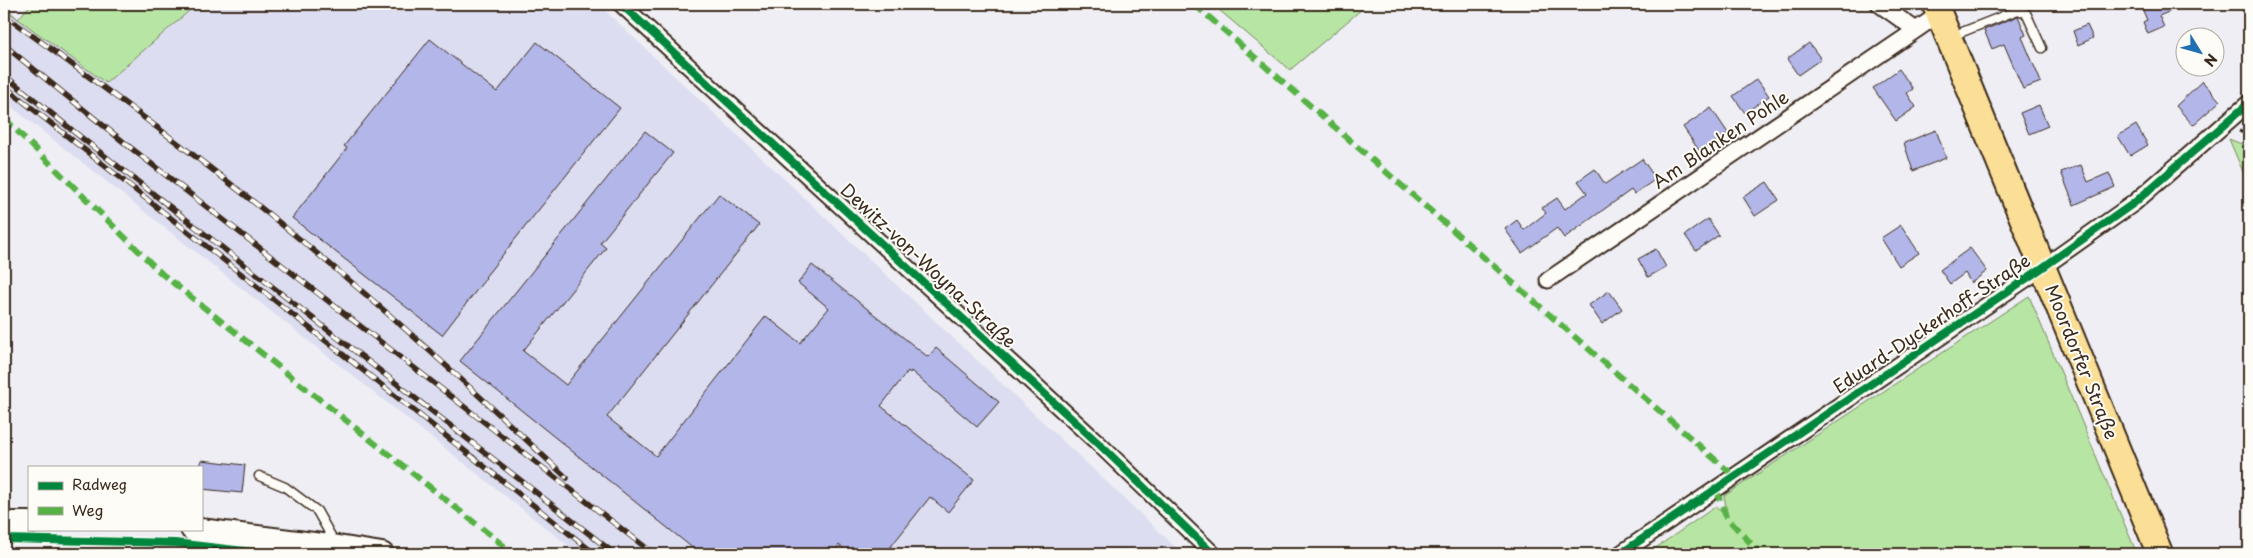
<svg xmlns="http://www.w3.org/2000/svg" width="2253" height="558" font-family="'Playpen Sans',sans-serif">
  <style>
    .built { fill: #dcddf0 }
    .green { fill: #b7e5a3; stroke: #798860 }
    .building { fill: #b2b6e8; stroke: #3b2a1e }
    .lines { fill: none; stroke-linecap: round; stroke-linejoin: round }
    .lane-casing { stroke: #3b2a1e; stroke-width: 11 }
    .street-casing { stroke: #3b2a1e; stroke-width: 19 }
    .secondary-casing { stroke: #3b2a1e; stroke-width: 26 }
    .primary-casing { stroke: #3b2a1e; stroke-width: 29 }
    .path { stroke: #3b2a1e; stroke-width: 3; stroke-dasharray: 4 4; stroke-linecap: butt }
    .lane { stroke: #fdfcf7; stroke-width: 8 }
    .street { stroke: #fdfcf7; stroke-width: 15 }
    .secondary { stroke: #fdfcf7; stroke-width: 22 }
    .primary { stroke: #fbdf96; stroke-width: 25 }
    .rail-casing { stroke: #3b2a1e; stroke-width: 5.5 }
    .rail { stroke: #fdfcf7; stroke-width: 4; stroke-dasharray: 11; stroke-linecap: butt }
    .quiet { stroke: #57b245; stroke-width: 6; stroke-dasharray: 12 6; stroke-linecap: butt }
    .cycleway-casing { stroke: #fdfcf7; stroke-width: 11 }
    .cycleway { stroke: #00873e; stroke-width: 8 }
    .labels { text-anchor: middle; stroke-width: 4; stroke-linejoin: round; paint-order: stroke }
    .street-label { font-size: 18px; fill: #3b2a1e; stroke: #fdfcf7 }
  </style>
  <rect width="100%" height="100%" fill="#eeeef4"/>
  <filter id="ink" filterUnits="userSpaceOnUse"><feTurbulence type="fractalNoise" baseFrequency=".02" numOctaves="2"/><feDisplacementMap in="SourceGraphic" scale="10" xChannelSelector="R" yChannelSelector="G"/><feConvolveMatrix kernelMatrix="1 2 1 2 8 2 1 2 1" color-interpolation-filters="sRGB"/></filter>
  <g filter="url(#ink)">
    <path class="built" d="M 197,4 L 598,4 L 1183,554 L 579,554 L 4,101 L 4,8 L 106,83 Z"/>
    <path class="green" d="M 31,4 L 197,4 L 106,83 L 18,19 L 4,8 L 4,6 L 18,19 Z
      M 1212,4 L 1368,4 L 1290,70 Z
      M 2229,139 L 2249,147 L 2249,186 Z
      M 2029,296 L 2137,554 L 1647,554 L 1715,507 L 1728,517 L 1724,496 Z"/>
    <path class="building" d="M 2140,4 L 2187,4 L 2159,16 L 2164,27 L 2148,34 L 2143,22 L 2147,20 Z
      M 2018,16 L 2026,35 L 2022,37 L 2041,82 L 2023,89 L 2004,44 L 1992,49 L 1984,30 Z
      M 2087,25 L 2093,38 L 2078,45 L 2073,31 Z
      M 430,39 L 497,92 L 537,42 L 620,108 L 485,277 L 486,278 L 442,335 L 292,218 L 347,148 L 344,146 Z
      M 1809,43 L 1821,59 L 1798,75 L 1787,59 Z
      M 1899,69 L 1913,89 L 1907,93 L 1916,107 L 1896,121 L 1873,88 Z
      M 1757,79 L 1769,96 L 1745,113 L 1733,96 Z
      M 2202,81 L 2220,101 L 2193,125 L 2176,106 Z
      M 2039,105 L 2048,126 L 2029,134 L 2020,113 Z
      M 1711,108 L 1728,133 L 1700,152 L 1683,127 Z
      M 2136,125 L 2148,145 L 2130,156 L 2118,136 Z
      M 1936,130 L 1946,158 L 1913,171 L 1904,143 Z
      M 645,131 L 673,153 L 600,243 L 606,248 L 523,351 L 566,385 L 719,194 L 759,225 L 607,417 L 656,456 L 766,316 L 800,343 L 829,308 L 798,283 L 812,265 L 928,357 L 936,348 L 999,402 L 977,427 L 911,371 L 910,373 L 908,371 L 881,406 L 974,480 L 948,512 L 930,497 L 885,554 L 850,554 L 839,545 L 832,554 L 700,554 L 460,361 Z
      M 1642,159 L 1656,179 L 1634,194 L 1631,190 L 1564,238 L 1557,228 L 1522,253 L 1505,229 L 1517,220 L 1524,230 L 1546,213 L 1542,208 L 1557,198 L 1565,209 L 1587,193 L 1578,181 L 1595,169 L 1605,184 Z
      M 2081,165 L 2088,182 L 2109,173 L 2115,187 L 2074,205 L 2061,172 Z
      M 1767,182 L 1779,200 L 1755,216 L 1743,197 Z
      M 1708,219 L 1719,235 L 1696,251 L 1685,235 Z
      M 1901,225 L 1919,253 L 1899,266 L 1881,238 Z
      M 1970,248 L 1987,271 L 1971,283 L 1965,273 L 1950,284 L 1940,270 Z
      M 1656,249 L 1666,267 L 1648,277 L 1638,259 Z
      M 1609,291 L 1622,309 L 1602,324 L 1589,305 Z
      M 201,460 L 245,465 L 242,493 L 201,489 Z"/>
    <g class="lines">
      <defs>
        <path id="lane" d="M 1952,36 L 2018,10 L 2026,13 L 2042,48
          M 259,476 L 285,487 L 317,511 L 335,543"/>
        <path id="street" d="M 621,4 L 1098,443 L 1213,554
          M 1879,4 L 1916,30 L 1939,14
          M 1548,280 L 1916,30
          M 1620,554 L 2042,268 L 2134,203 L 2249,103"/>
        <path id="secondary" d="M 4,523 L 29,523
          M 192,529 L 338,547 L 382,554"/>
        <path id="primary" d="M 1935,4 L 2160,554"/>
      </defs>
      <use href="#lane" class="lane-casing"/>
      <use href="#street" class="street-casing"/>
      <use href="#secondary" class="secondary-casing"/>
      <use href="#primary" class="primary-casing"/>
      <path class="path" d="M 2239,131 L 2249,135"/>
      <use href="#lane" class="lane"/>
      <use href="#street" class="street"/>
      <use href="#secondary" class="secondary"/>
      <use href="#primary" class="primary"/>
      <defs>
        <path id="rail" d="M 4,15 C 105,88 206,162 302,241 C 394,316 481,397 567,478
          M 4,45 L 131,148 L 654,554
          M 4,75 L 83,139 L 615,554
          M 4,86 L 595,554"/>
      </defs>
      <use href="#rail" class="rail-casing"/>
      <use href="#rail" class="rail"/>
      <path class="quiet" d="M 1194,4 L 1734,476
        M 4,118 L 162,274 L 514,554
        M 1716,489 L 1726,517 L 1761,554
        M 372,554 L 372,552"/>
      <defs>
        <path id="cycleway" d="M 621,4 L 1098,443 L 1213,554
          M 4,539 L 175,543 L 270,554
          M 1620,554 L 2042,268 L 2134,203 L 2249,103"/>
      </defs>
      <use href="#cycleway" class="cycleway-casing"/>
      <use href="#cycleway" class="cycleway"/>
    </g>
  </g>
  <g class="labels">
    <g class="street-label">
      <text transform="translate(1721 140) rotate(-34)" y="6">Am Blanken Pohle</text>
      <text transform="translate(928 266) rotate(43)" y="6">Dewitz-von-Woyna-Straße</text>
      <text transform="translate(1932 324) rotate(-34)" y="6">Eduard-Dyckerhoff-Straße</text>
      <text transform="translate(2081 362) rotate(68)" y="6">Moordorfer Straße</text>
    </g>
  </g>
  <rect width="2253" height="558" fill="none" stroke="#fdfcf7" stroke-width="20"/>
  <rect x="10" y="10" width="2233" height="538" fill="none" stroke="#3b2a1e" stroke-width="2" filter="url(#ink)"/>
  <rect x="28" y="466" width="175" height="65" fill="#fdfcf7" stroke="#afa8a0"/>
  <rect x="38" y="482" width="25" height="8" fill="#00873e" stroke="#afa8a0"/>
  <text x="72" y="490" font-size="15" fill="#3b2a1e">Radweg</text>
  <rect x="38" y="507" width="25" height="8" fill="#57b245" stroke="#afa8a0"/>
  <text x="72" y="516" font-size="15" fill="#3b2a1e">Weg</text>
  <g transform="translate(2200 52) rotate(127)"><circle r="24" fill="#fdfcf7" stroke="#afa8a0"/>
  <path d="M0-4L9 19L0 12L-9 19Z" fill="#1f6fb2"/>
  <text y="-8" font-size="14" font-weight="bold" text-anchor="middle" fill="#3b2a1e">N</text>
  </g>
</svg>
